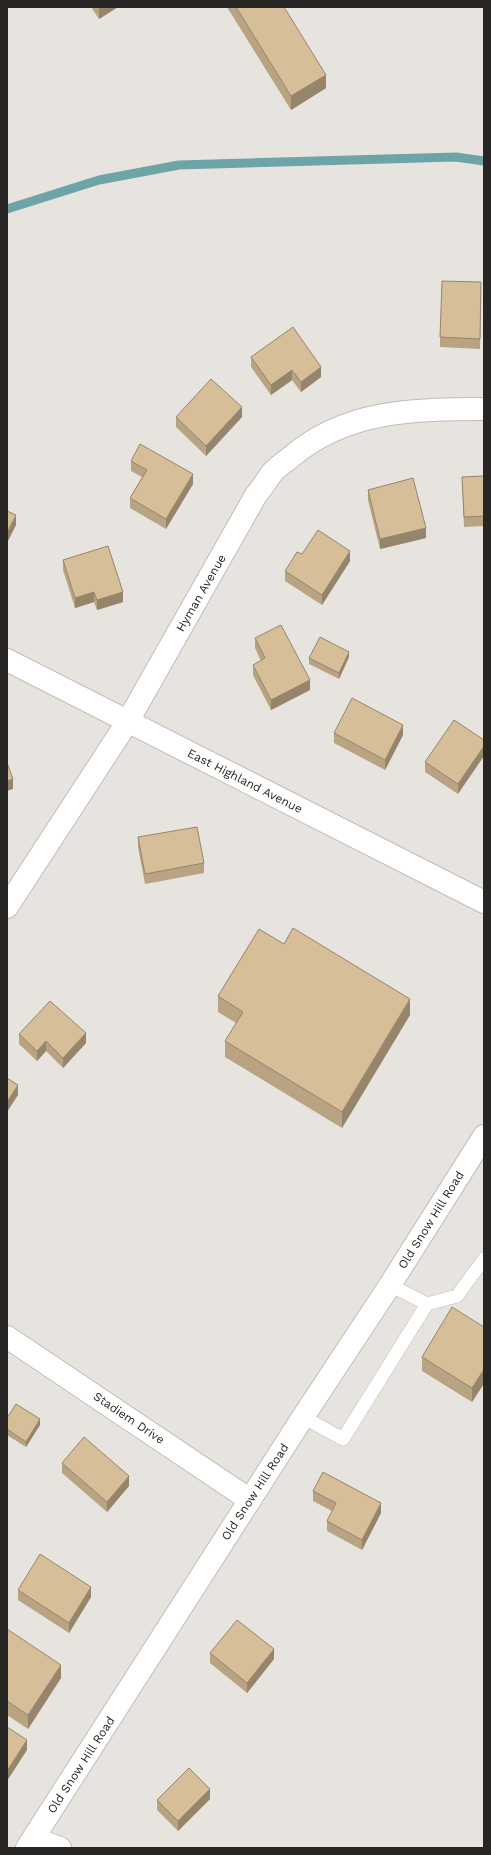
<svg xmlns="http://www.w3.org/2000/svg" width="491" height="1855" font-family="'Work Sans',sans-serif">
  <style>
    .lines { fill: none; stroke-linecap: round; stroke-linejoin: round }
    .stream { stroke: #6da4a7; stroke-width: 9 }
    .lane-casing { stroke: #c0bdb9; stroke-width: 14 }
    .street-casing { stroke: #c0bdb9; stroke-width: 24 }
    .secondary-casing { stroke: #c0bdb9; stroke-width: 24 }
    .lane { stroke: #fff; stroke-width: 13 }
    .street { stroke: #fff; stroke-width: 22 }
    .secondary { stroke: #fff; stroke-width: 22 }
    .wall { fill: #b8a383 }
    .shaded-wall { fill: #96856a }
    .building { fill: #d6be98; stroke: #96856a }
    .labels { text-anchor: middle; stroke-width: 3; stroke-linejoin: round; paint-order: stroke }
    .street-label { font-size: 12px; fill: #272624; stroke: #fff }
  </style>
  <rect width="100%" height="100%" fill="#e7e4e0"/>
  <g class="lines">
    <path class="stream" d="M 7,209 L 99,180 L 179,165 L 456,157 L 484,161"/>
    <defs>
      <path id="lane" d="M 390,1285 L 427,1304 L 457,1296 L 484,1259
        M 303,1417 L 343,1439 L 427,1304"/>
      <path id="street" d="M 7,907 L 128,721 L 256,495 C 262,488 267,480 272,473 C 277,467 285,462 291,457 C 346,410 414,409 484,409
        M 7,1337 L 250,1500
        M 34,1839 L 60,1848"/>
      <path id="secondary" d="M 7,660 L 484,902
        M 27,1848 L 303,1417 L 390,1285 L 484,1136"/>
    </defs>
    <use href="#lane" class="lane-casing"/>
    <use href="#street" class="street-casing"/>
    <use href="#secondary" class="secondary-casing"/>
    <use href="#lane" class="lane"/>
    <use href="#street" class="street"/>
    <use href="#secondary" class="secondary"/>
  </g>
  <path class="wall" d="M 91,7 L 118,7 L 99,19 Z
    M 227,7 L 284,7 L 326,88 L 291,110 Z
    M 481,292 L 480,349 L 440,347 L 440,337 Z
    M 251,357 L 321,377 L 301,392 L 292,380 L 271,395 L 251,367 Z
    M 176,417 L 242,417 L 206,456 L 176,427 Z
    M 131,461 L 193,484 L 166,529 L 130,508 L 130,498 L 142,477 L 131,471 Z
    M 484,476 L 484,526 L 464,527 L 462,477 Z
    M 368,490 L 426,538 L 380,549 L 368,500 Z
    M 302,554 L 350,561 L 322,605 L 285,581 L 285,571 Z
    M 63,560 L 123,602 L 97,610 L 94,602 L 75,608 L 63,570 Z
    M 255,638 L 310,690 L 271,710 L 253,675 L 253,665 L 261,661 L 255,648 Z
    M 349,657 L 339,679 L 309,664 L 309,658 Z
    M 334,733 L 403,735 L 385,770 L 334,743 Z
    M 484,740 L 458,794 L 425,772 L 425,762 Z
    M 138,837 L 204,863 L 204,873 L 145,884 L 138,847 Z
    M 284,944 L 410,1015 L 342,1128 L 225,1057 L 225,1041 L 236,1023 L 218,1012 L 218,996 Z
    M 19,1034 L 86,1043 L 63,1068 L 46,1051 L 37,1061 L 19,1044 Z
    M 484,1327 L 484,1385 L 483,1385 L 472,1402 L 422,1371 L 422,1357 Z
    M 7,1418 L 40,1425 L 26,1447 L 7,1435 Z
    M 62,1463 L 129,1486 L 107,1512 L 62,1473 Z
    M 313,1491 L 381,1513 L 362,1550 L 327,1531 L 327,1521 L 332,1511 L 313,1501 Z
    M 18,1590 L 91,1597 L 69,1633 L 18,1600 Z
    M 7,1629 L 61,1678 L 28,1729 L 7,1715 Z
    M 210,1653 L 274,1659 L 247,1693 L 210,1663 Z
    M 210,1799 L 178,1831 L 157,1810 L 157,1800 Z"/>
  <path class="shaded-wall" d="M 99,7 L 118,7 L 99,19 Z
    M 326,75 L 326,88 L 291,110 L 291,96 Z
    M 321,367 L 321,377 L 301,392 L 301,382 Z
    M 292,370 L 292,380 L 271,395 L 271,385 Z
    M 242,407 L 242,417 L 206,456 L 206,446 Z
    M 193,474 L 193,484 L 166,529 L 166,519 Z
    M 16,515 L 16,525 L 7,543 L 7,533 Z
    M 426,528 L 426,538 L 380,549 L 380,539 Z
    M 350,551 L 350,561 L 322,605 L 322,595 Z
    M 94,592 L 94,602 L 75,608 L 75,598 Z
    M 123,592 L 123,602 L 97,610 L 97,600 Z
    M 349,652 L 349,657 L 339,679 L 339,673 Z
    M 310,680 L 310,690 L 271,710 L 271,700 Z
    M 403,725 L 403,735 L 385,770 L 385,760 Z
    M 484,746 L 484,756 L 458,794 L 458,784 Z
    M 13,779 L 13,789 L 7,791 L 7,781 Z
    M 410,999 L 410,1015 L 342,1128 L 342,1112 Z
    M 86,1033 L 86,1043 L 63,1068 L 63,1058 Z
    M 46,1041 L 46,1051 L 37,1061 L 37,1051 Z
    M 18,1085 L 18,1095 L 7,1112 L 7,1102 Z
    M 483,1371 L 483,1385 L 472,1402 L 472,1388 Z
    M 40,1419 L 40,1425 L 26,1447 L 26,1442 Z
    M 129,1476 L 129,1486 L 107,1512 L 107,1502 Z
    M 381,1503 L 381,1513 L 362,1550 L 362,1540 Z
    M 91,1587 L 91,1597 L 69,1633 L 69,1623 Z
    M 274,1649 L 274,1659 L 247,1693 L 247,1683 Z
    M 61,1665 L 61,1678 L 28,1729 L 28,1715 Z
    M 27,1740 L 27,1750 L 7,1781 L 7,1771 Z
    M 210,1789 L 210,1799 L 178,1831 L 178,1821 Z"/>
  <path class="building" d="M 236,7 L 284,7 L 326,75 L 291,96 Z
    M 442,281 L 481,282 L 480,339 L 440,337 Z
    M 293,327 L 321,367 L 301,382 L 292,370 L 271,385 L 251,357 Z
    M 211,379 L 242,407 L 206,446 L 176,417 Z
    M 140,444 L 193,474 L 166,519 L 130,498 L 147,470 L 131,461 Z
    M 484,476 L 484,516 L 464,517 L 462,477 Z
    M 413,478 L 426,528 L 380,539 L 368,490 Z
    M 7,511 L 16,515 L 7,533 Z
    M 318,530 L 350,551 L 322,595 L 285,571 L 297,552 L 302,554 Z
    M 108,546 L 123,592 L 97,600 L 94,592 L 75,598 L 63,560 Z
    M 281,625 L 310,680 L 271,700 L 253,665 L 265,658 L 255,638 Z
    M 320,637 L 349,652 L 339,673 L 309,658 Z
    M 352,698 L 403,725 L 385,760 L 334,733 Z
    M 454,720 L 484,740 L 484,746 L 458,784 L 425,762 Z
    M 7,763 L 13,779 L 7,781 Z
    M 197,827 L 204,863 L 145,874 L 138,837 Z
    M 293,928 L 410,999 L 342,1112 L 225,1041 L 243,1012 L 218,996 L 259,929 L 284,944 Z
    M 50,1001 L 86,1033 L 63,1058 L 46,1041 L 37,1051 L 19,1034 Z
    M 7,1078 L 18,1085 L 7,1102 Z
    M 452,1307 L 484,1327 L 484,1372 L 483,1371 L 472,1388 L 422,1357 Z
    M 16,1404 L 40,1419 L 26,1442 L 7,1429 L 7,1418 Z
    M 84,1437 L 129,1476 L 107,1502 L 62,1463 Z
    M 323,1472 L 381,1503 L 362,1540 L 327,1521 L 336,1503 L 313,1491 Z
    M 40,1554 L 91,1587 L 69,1623 L 18,1590 Z
    M 237,1620 L 274,1649 L 247,1683 L 210,1653 Z
    M 7,1629 L 61,1665 L 28,1715 L 7,1701 Z
    M 7,1727 L 27,1740 L 7,1771 Z
    M 189,1768 L 210,1789 L 178,1821 L 157,1800 Z"/>
  <g class="labels">
    <g class="street-label">
      <text transform="translate(201 593) rotate(-60)" y="4">Hyman Avenue</text>
      <text transform="translate(245 781) rotate(27)" y="4">East Highland Avenue</text>
      <text transform="translate(431 1220) rotate(-58)" y="4">Old Snow Hill Road</text>
      <text transform="translate(129 1418) rotate(34)" y="4">Stadiem Drive</text>
      <text transform="translate(255 1492) rotate(-57)" y="4">Old Snow Hill Road</text>
      <text transform="translate(81 1765) rotate(-57)" y="4">Old Snow Hill Road</text>
    </g>
  </g>
  <rect width="491" height="1855" fill="none" stroke="#272624" stroke-width="16"/>
</svg>
